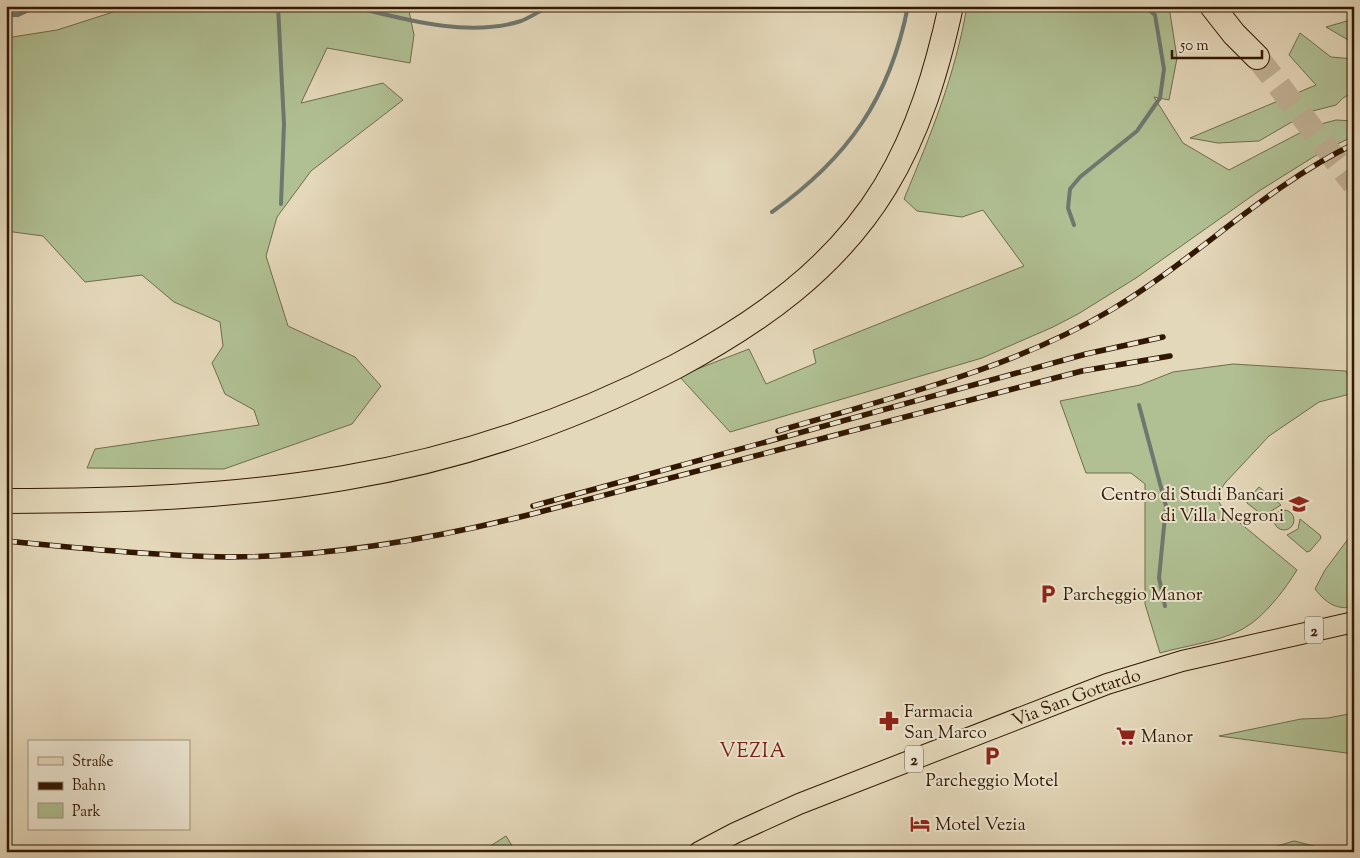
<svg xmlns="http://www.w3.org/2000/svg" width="1360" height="858" font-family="'Sorts Mill Goudy',serif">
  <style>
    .green { fill: #b0c093; stroke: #706c4a }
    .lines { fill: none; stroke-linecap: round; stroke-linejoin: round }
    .stream { stroke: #6f786f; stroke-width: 4 }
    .highway-tunnel { stroke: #c0b195; stroke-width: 24; stroke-dasharray: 24 12; stroke-linecap: butt }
    .primary-casing { stroke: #311700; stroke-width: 22 }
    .highway-casing { stroke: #311700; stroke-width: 26 }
    .primary { stroke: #e4d8ba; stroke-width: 20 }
    .highway { stroke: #e4d8ba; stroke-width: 24 }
    .rail-casing { stroke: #311700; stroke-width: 5.5 }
    .rail { stroke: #ede6d2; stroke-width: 4; stroke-dasharray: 11; stroke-linecap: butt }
    .labels { text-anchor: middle; stroke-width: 4; stroke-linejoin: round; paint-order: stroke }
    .shield { fill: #ede6d2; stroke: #69553f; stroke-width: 1 }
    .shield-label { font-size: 16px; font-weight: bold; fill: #311700 }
    .poi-label { font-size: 18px; fill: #311700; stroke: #ede6d2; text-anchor: start }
    .street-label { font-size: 18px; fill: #311700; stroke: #ede6d2 }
    .quarter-label { font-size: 20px; letter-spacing: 1px; fill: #7a1f14; stroke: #ede6d2 }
  </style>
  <rect width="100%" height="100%" fill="#e4d8ba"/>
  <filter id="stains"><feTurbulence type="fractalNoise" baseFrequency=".004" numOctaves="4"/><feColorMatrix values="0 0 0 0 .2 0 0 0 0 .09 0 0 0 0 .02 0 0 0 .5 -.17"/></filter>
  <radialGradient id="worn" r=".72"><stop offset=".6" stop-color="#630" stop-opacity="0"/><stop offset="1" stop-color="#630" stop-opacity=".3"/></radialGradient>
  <path class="green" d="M 132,6 L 386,6 L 409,11 L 414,35 L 410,63 L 327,48 L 301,103 L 383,83 L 403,100 L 311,171 L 277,217 L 266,256 L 288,326 L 355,357 L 381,386 L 352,424 L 224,469 L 87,468 L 95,449 L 259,425 L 254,410 L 225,394 L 212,363 L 223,346 L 220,322 L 174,302 L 142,275 L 85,282 L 43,236 L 6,231 L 6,38 L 57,30 Z
    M 967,6 L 1167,6 L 1170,13 L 1177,58 L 1169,100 L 1154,97 L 1183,143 L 1229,170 L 1313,126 L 1336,120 L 1354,121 L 1354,136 L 1323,151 L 1259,191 L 1136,278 L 1078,314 L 1053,327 L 982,358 L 730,432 L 679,376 L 749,349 L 766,384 L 816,363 L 813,350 L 1024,266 L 983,210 L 962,217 L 917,211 L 904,199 C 931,134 955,76 967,6 Z
    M 1354,19 L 1354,41 L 1350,41 L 1326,27 Z
    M 1300,33 L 1331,57 L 1354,59 L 1354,92 L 1343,98 L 1336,105 L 1309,112 L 1259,141 L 1218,143 L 1190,138 L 1316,85 L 1289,55 Z
    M 1233,364 L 1346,371 L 1354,387 L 1354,393 L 1319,402 L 1269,436 L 1225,483 L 1216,497 L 1223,509 L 1297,570 C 1285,589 1270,609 1252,623 C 1229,641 1187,645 1160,653 L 1145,604 L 1145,484 L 1131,473 L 1086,473 L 1060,401 L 1140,385 L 1173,372 Z
    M 1259,487 L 1281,505 L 1271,511 L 1270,521 L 1247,503 L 1247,500 Z
    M1274 520a10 10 0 1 1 20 0a10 10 0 1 1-20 0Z
    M 1300,519 L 1320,535 L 1321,538 L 1310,551 L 1307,552 L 1287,535 L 1298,529 Z
    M 1354,531 L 1354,607 C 1336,610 1326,603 1315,589 L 1325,570 Z
    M 1354,713 L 1354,754 L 1219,736 L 1301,719 L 1328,718 Z
    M 506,836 L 516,852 L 481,852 Z
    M 1294,841 L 1326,849 L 1345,849 L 1349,852 L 1257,852 Z"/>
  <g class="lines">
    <path class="stream" d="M 278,6 L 284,124 L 281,204
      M 350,6 C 403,19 467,38 521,21 C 531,17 540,11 549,6
      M 6,15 L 18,15 L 38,6
      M 772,212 C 848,158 890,98 908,6
      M 1074,225 L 1068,208 L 1070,189 L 1080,177 L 1137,131 L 1160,98 L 1164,69 L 1155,15 L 1144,6
      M 1139,405 L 1166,506 L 1159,578 L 1165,606"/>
    <path class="highway-tunnel" d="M 1257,57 L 1354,184"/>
    <defs>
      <g id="primary">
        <path id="s1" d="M 699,852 L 735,833 L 799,804 L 1107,684 L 1182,661 L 1354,622"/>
      </g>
      <path id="highway" d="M 1212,6 L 1234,34 L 1257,57
        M 6,501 C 119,501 233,497 344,478 C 458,459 572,420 675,367 C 759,322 835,269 885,187 C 919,131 937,70 951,6"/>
    </defs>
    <use href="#primary" class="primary-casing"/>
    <use href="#highway" class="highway-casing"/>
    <use href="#primary" class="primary"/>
    <use href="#highway" class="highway"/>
    <defs>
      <path id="rail" d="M 778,431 C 892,397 1008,371 1111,310 C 1195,260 1265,187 1354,144
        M 533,506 L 1086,354 L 1163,337
        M 6,541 C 80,548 155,556 229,557 C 331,557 433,539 532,514 L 1082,371 L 1170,356"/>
    </defs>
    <use href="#rail" class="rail-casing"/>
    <use href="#rail" class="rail"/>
  </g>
  <defs>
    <symbol id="university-bare" viewBox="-9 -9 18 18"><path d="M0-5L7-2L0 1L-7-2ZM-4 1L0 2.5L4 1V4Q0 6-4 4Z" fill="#8f2418" stroke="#ede6d2" stroke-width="2.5" paint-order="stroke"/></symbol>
    <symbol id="parking-bare" viewBox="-9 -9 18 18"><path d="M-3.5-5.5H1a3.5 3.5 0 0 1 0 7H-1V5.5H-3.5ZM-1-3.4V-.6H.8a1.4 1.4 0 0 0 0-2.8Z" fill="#8f2418" stroke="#ede6d2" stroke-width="2.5" paint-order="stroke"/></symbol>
    <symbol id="pharmacy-bare" viewBox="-9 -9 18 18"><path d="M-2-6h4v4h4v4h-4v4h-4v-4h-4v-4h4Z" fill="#8f2418" stroke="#ede6d2" stroke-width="2.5" paint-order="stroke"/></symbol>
    <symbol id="supermarket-bare" viewBox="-9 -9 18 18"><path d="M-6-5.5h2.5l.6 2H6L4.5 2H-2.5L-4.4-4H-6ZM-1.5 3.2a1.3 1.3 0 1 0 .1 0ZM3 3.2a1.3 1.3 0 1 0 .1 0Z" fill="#8f2418" stroke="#ede6d2" stroke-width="2.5" paint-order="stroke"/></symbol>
    <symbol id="hotel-bare" viewBox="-9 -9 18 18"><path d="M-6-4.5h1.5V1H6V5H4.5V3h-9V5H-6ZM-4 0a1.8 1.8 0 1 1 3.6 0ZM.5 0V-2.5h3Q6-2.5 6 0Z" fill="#8f2418" stroke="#ede6d2" stroke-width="2.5" paint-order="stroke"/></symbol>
  </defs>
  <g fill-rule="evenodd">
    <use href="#university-bare" x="1285" y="490" width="28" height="28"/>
    <use href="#parking-bare" x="1034" y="580" width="28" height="28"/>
    <use href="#pharmacy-bare" x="875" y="707" width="28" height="28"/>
    <use href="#supermarket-bare" x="1112" y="722" width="28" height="28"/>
    <use href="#parking-bare" x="978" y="742" width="28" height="28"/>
    <use href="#hotel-bare" x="906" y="810" width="28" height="28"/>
  </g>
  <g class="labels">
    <g class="shield">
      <rect x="1305" y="616.5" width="18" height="27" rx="4"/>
      <rect x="905" y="745.5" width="18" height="27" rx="4"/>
    </g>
    <g class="shield-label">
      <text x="1314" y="636">2</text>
      <text x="914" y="765">2</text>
    </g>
    <g class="poi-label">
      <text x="1284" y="500" text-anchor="end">Centro di Studi Bancari<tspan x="1284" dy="21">di Villa Negroni</tspan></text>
      <text x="1063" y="600">Parcheggio Manor</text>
      <text x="904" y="717">Farmacia<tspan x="904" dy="21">San Marco</tspan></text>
      <text x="1141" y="742">Manor</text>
      <text x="992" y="786" text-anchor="middle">Parcheggio Motel</text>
      <text x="935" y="830">Motel Vezia</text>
    </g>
    <g class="street-label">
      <text dy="6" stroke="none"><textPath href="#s1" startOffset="408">Via San Gottardo</textPath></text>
    </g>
    <g class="quarter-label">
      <text x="753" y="757">VEZIA</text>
    </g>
  </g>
  <rect width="1360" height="858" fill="none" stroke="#e4d8ba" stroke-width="25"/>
  <rect x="8" y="8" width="1345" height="843" fill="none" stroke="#311700" stroke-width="2.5"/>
  <rect x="12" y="12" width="1335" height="833" fill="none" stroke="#311700"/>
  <rect x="28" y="740" width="162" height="90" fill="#ede6d2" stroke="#a2937e"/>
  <rect x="38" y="757" width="25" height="8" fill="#e4d8ba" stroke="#a2937e"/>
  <text x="72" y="766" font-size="15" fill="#311700">Straße</text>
  <rect x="38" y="782" width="25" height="8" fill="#311700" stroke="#a2937e"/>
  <text x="72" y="790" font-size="15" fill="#311700">Bahn</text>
  <rect x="38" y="803" width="25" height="15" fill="#b0c093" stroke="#a2937e"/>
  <text x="72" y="816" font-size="15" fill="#311700">Park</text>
  <path d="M1172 50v8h90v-8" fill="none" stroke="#311700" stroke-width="2.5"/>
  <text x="1180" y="50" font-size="15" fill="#311700" stroke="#ede6d2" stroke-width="4" paint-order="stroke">50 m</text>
  <rect width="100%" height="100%" filter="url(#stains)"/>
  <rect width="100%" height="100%" fill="url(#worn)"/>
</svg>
